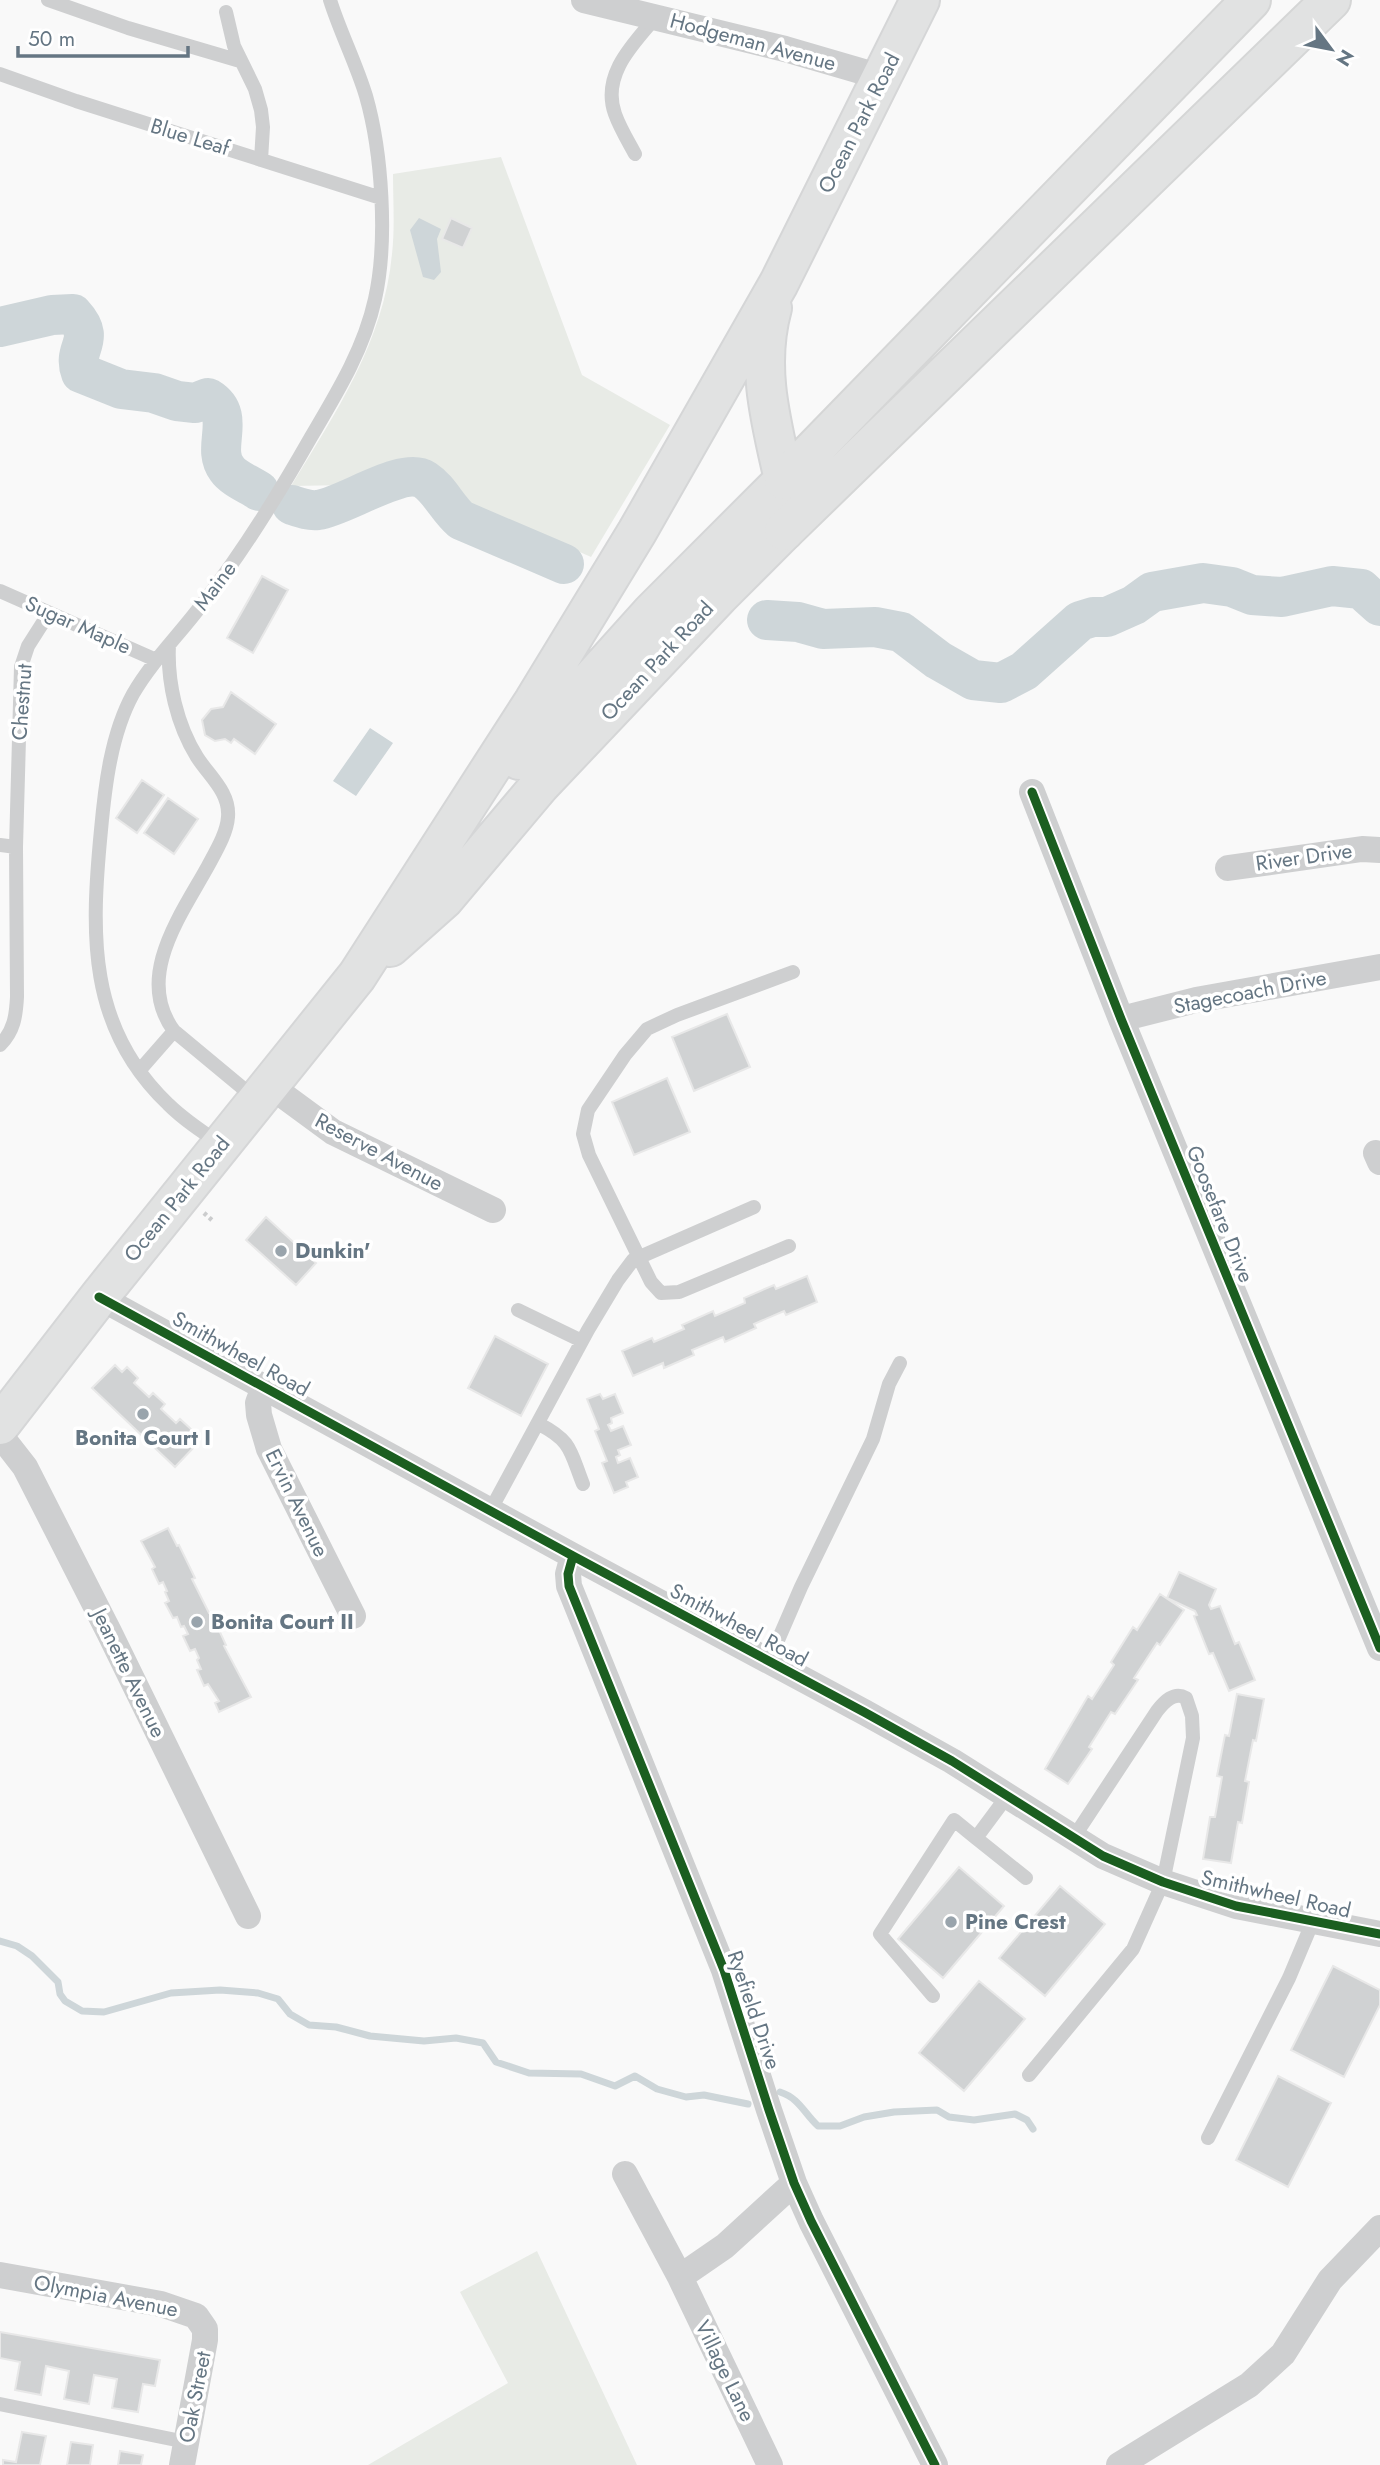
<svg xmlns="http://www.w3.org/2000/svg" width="1380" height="2465" font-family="Jost,sans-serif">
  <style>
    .green { fill: #e8ebe6 }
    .water { fill: #ced6d9 }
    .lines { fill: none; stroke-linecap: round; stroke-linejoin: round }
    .stream { stroke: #ced6d9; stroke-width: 7 }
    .river { stroke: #ced6d9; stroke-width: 40 }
    .building { fill: #d0d2d3; stroke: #e8e8e8; stroke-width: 2 }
    .primary-casing { stroke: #d5d6d7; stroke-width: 42 }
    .motorway-casing { stroke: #d5d6d6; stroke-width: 42 }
    .path { stroke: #cbcccd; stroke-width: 4.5; stroke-dasharray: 3.5 3.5; stroke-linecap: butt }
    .service { stroke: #cecfd0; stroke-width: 14 }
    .minor { stroke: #cecfd0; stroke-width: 26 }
    .primary { stroke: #e1e2e2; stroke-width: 38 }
    .motorway { stroke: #e1e2e2; stroke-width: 38 }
    .cycleway-casing { stroke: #fff; stroke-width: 13 }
    .cycleway { stroke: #1b5e20; stroke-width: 9 }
    .poi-dot { fill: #99a4ac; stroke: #fff; stroke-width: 2.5 }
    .labels { text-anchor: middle; stroke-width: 7; stroke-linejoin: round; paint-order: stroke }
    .street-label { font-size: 21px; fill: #657683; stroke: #fff }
    .poi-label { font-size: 21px; font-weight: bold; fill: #657683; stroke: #fff; text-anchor: start }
  </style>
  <rect width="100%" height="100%" fill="#f9f9f9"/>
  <path class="green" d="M 501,157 L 582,375 L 670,425 L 591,557 L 472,504 L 446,472 L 427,461 L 408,458 L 350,485 L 291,486 C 335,414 384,341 392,254 C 395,228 393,200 393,174 Z
    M 537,2251 L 637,2465 L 368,2465 L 508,2383 L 460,2292 Z"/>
  <path class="water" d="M 419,218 L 441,229 L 437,239 L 441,272 L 434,280 L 423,277 L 410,230 Z
    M 370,728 L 393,743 L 356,796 L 333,781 Z"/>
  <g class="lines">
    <path class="stream" d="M 0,1941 L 17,1946 L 32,1956 L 58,1982 L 60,1994 L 65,2001 L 82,2011 L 104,2012 L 171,1993 L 220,1990 L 258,1993 L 278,1999 L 290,2014 L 309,2025 L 336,2027 L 370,2036 L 424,2041 L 456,2038 L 483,2043 L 496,2062 L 529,2073 L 581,2074 L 615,2086 L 635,2076 L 657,2089 L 686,2097 L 704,2095 L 748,2104
      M 780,2092 C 799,2098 804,2113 818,2126 L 840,2126 L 864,2117 L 894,2112 L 937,2110 L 949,2117 L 974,2120 L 1015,2114 L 1027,2120 L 1033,2129"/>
    <path class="river" d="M 0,327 L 52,315 L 73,314 C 98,341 71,347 81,373 L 121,389 L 154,393 L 177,401 L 195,403 L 208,398 C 238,416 210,447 227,469 C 233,478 250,485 259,491
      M 292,505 C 301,508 309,511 318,510 C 345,506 403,466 425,480 C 439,489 448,509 461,520 L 564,564
      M 767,620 L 798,622 L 823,629 L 875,627 L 901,632 L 938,660 L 973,680 L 1001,683 L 1024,671 L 1080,621 L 1093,617 L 1107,617 L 1134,605 L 1152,592 L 1203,583 L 1232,587 L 1252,595 L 1282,597 L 1332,586 L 1361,589 L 1380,606"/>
  </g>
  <path class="building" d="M 451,218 L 472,228 L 463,248 L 442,239 Z
    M 262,576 L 288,590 L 253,653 L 227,638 Z
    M 231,692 L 276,724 L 255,754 L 234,739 L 231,743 L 225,739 L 215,741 L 205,735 L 202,720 L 211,709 L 223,707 Z
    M 142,780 L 164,795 L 137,833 L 116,818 Z
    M 168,798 L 198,819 L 174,854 L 144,833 Z
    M 727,1014 L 750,1067 L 694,1091 L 672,1037 Z
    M 667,1078 L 690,1132 L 634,1155 L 612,1102 Z
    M 266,1217 L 316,1263 L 296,1285 L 246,1240 Z
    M 807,1276 L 817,1302 L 786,1315 L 784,1311 L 754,1324 L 756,1328 L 725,1342 L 723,1337 L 692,1350 L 694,1355 L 664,1368 L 663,1363 L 633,1376 L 622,1351 L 652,1338 L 654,1342 L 684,1329 L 682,1325 L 713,1311 L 715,1316 L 745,1303 L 744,1298 L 774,1285 L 776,1289 Z
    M 495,1336 L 548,1364 L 521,1416 L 468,1388 Z
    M 115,1365 L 122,1372 L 127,1367 L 138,1378 L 134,1383 L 149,1397 L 153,1393 L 165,1404 L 161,1409 L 176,1423 L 180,1419 L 193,1431 L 188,1435 L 197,1444 L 175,1467 L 92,1388 Z
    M 600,1394 L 603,1399 L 615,1394 L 623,1413 L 611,1418 L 612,1423 L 608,1425 L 611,1431 L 623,1426 L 631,1445 L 618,1450 L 620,1455 L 616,1457 L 618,1463 L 630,1458 L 638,1477 L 626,1482 L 628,1487 L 614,1493 L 602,1463 L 607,1461 L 595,1431 L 599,1429 L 587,1399 Z
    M 168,1528 L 177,1546 L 179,1545 L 195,1578 L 192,1579 L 209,1613 L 211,1613 L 226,1645 L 224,1646 L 251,1697 L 219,1712 L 215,1703 L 219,1701 L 208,1684 L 204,1686 L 197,1670 L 201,1669 L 197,1660 L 199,1658 L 195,1649 L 190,1651 L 183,1636 L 188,1634 L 184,1626 L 181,1627 L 177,1617 L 173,1618 L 165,1603 L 169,1601 L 165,1592 L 167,1591 L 163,1582 L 159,1584 L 152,1569 L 155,1567 L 141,1541 Z
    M 1179,1572 L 1216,1589 L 1209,1605 L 1211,1609 L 1220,1606 L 1235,1644 L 1239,1642 L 1255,1680 L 1229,1691 L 1213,1653 L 1209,1654 L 1194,1616 L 1197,1615 L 1195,1611 L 1167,1598 Z
    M 1160,1594 L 1184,1610 L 1160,1645 L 1157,1643 L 1134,1678 L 1138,1680 L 1115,1714 L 1111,1712 L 1089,1747 L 1092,1749 L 1068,1784 L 1045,1769 L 1088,1696 L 1092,1699 L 1114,1665 L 1111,1662 L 1133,1627 L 1137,1630 Z
    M 1237,1694 L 1264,1699 L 1256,1741 L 1253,1740 L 1245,1781 L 1249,1782 L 1242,1823 L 1238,1822 L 1231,1863 L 1203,1859 L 1210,1817 L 1215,1817 L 1222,1777 L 1217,1776 L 1225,1735 L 1229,1736 Z
    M 959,1867 L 1004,1906 L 943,1978 L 898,1939 Z
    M 1060,1886 L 1105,1924 L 1045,1996 L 999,1958 Z
    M 1333,1966 L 1380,1990 L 1380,2005 L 1344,2077 L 1291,2050 Z
    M 979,1981 L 1025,2019 L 964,2091 L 919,2053 Z
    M 1278,2076 L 1331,2103 L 1288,2187 L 1236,2160 Z
    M 0,2332 L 160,2360 L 155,2386 L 143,2384 L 138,2412 L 112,2408 L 117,2379 L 94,2375 L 89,2404 L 64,2399 L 69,2371 L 46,2366 L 41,2395 L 15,2390 L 20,2362 L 0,2358 Z
    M 22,2432 L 46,2436 L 40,2465 L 3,2465 L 3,2460 L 16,2462 Z
    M 71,2442 L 93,2445 L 90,2465 L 67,2465 Z
    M 120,2451 L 143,2455 L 141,2465 L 118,2465 Z"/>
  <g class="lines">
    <defs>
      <path id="primary" d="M 519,760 L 652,612 L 784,480
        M 390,947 L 444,899 L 540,785 L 719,596 L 784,531 L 789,520 L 790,508 C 777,440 753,377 772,308
        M 0,1425 L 99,1297 L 357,976 L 534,701 L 637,532 L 779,283 L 920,0"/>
      <path id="motorway" d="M 784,480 L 1251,0
        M 784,531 L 1331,0"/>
    </defs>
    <use href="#primary" class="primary-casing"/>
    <use href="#motorway" class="motorway-casing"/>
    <path class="path" d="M 204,1213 L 214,1222"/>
    <path class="service" d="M 48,0 L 128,28 L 240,61
      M 226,12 L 234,46 L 255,89 L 261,110 L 263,127 L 261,160
      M 0,74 L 76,101 L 381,198
      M 635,154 C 628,141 620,128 615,114 C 601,75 633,44 656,17
      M 0,591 L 156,660
      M 169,645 C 167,682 177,725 197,757 C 209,776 230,792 228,817 C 227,833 216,851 208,866 C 181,915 134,977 174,1031 L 256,1099
      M 0,845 L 16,847
      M 0,1045 C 14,1031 16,1016 17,997 L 16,847 L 21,667 L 28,646 L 49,613
      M 139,1071 L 174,1031
      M 219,1143 C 201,1131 183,1119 168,1104 C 87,1027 91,933 101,830 C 105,786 111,734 133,694 C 152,661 180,634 203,603 C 244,551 278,495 311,437 C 337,393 364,349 375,299 C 388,241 382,152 366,96 C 356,63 340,32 330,0
      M 789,1246 L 679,1292 L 661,1293 L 651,1282 L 589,1155 L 583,1134 L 588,1110 L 625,1055 L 647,1029 L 677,1015 L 793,972
      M 518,1310 L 582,1341
      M 539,1424 C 572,1441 570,1451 583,1484
      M 490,1511 L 588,1330 L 618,1280 L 633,1260 L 754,1207
      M 769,1661 L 801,1587 L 873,1439 L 889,1384 L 900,1363
      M 1008,1795 L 976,1838 L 1026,1878
      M 933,1996 L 880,1934 L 954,1820 L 976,1838
      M 1029,2075 L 1133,1949 L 1163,1882 L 1193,1738 L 1192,1716 L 1186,1698 C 1174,1691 1164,1702 1157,1711 L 1074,1837
      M 1208,2138 L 1289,1978 L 1313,1921
      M 0,2404 L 186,2442"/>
    <path class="minor" d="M 584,0 L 785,49 L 881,77
      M 1032,792 L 1121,1019 L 1380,1648
      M 1228,868 L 1362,849 L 1380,850
      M 1121,1019 L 1196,1000 L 1380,967
      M 269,1085 L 333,1132 L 493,1210
      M 1376,1153 L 1380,1162
      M 99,1297 L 573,1556 L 864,1712 L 952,1761 L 1103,1856 L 1163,1882 L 1236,1906 L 1380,1934
      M 264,1387 L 258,1403 L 259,1415 L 269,1449 L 353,1616
      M 0,1435 L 25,1467 L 109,1632 L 248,1916
      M 573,1556 L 568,1574 L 569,1586 L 724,1970 L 769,2110 L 794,2183 L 811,2221 L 935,2465
      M 625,2174 L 680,2277 L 770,2465
      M 0,2275 L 161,2304 L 196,2316 L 205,2329 L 205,2340 L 182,2465
      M 680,2277 L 725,2246 L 794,2183
      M 1119,2465 L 1249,2385 L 1283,2354 L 1330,2280 L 1380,2228"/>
    <use href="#primary" class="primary"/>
    <use href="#motorway" class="motorway"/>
    <defs>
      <path id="cycleway" d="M 1032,792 L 1121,1019 L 1380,1648
        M 99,1297 L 573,1556 L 864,1712 L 952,1761 L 1103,1856 L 1163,1882 L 1236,1906 L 1380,1934
        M 573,1556 L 568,1574 L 569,1586 L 724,1970 L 769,2110 L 794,2183 L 811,2221 L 935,2465"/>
    </defs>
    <use href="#cycleway" class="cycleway-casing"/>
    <use href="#cycleway" class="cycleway"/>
  </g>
  <g class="poi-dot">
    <circle cx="281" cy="1251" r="7"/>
    <circle cx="143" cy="1414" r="7"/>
    <circle cx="197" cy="1622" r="7"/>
    <circle cx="951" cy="1922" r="7"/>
  </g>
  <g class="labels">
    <g class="street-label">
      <text transform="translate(753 42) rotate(15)" y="7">Hodgeman Avenue</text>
      <text transform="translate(859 123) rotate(-63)" y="7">Ocean Park Road</text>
      <text transform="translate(190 137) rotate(17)" y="7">Blue Leaf</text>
      <text transform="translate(215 586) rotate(-53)" y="7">Maine</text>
      <text transform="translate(78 625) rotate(24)" y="7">Sugar Maple</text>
      <text transform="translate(657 661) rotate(-47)" y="7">Ocean Park Road</text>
      <text transform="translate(22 702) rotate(-86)" y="7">Chestnut</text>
      <text transform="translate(1304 857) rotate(-8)" y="7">River Drive</text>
      <text transform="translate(1250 992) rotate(-11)" y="7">Stagecoach Drive</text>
      <text transform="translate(379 1152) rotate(28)" y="7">Reserve Avenue</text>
      <text transform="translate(177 1199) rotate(-51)" y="7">Ocean Park Road</text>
      <text transform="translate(1220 1214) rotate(68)" y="7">Goosefare Drive</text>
      <text transform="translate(241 1354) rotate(29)" y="7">Smithwheel Road</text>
      <text transform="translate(297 1503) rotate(64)" y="7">Ervin Avenue</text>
      <text transform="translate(739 1625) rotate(28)" y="7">Smithwheel Road</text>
      <text transform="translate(129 1673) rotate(64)" y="7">Jeanette Avenue</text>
      <text transform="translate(1276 1894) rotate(13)" y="7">Smithwheel Road</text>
      <text transform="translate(754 2010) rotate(71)" y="7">Ryefield Drive</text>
      <text transform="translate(106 2296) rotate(11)" y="7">Olympia Avenue</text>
      <text transform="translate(725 2371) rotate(64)" y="7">Village Lane</text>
      <text transform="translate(195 2397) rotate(-79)" y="7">Oak Street</text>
    </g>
    <g class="poi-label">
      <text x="295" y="1258">Dunkin'</text>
      <text x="143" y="1445" text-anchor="middle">Bonita Court I</text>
      <text x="211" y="1629">Bonita Court II</text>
      <text x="965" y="1929">Pine Crest</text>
    </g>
  </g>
  <g transform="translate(1331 49) rotate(122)" stroke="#ffffff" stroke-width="5" paint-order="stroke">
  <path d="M0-5L12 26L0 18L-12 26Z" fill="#657683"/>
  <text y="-10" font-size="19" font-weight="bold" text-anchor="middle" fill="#657683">N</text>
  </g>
  <path d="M18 46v10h170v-10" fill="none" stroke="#657683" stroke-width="3.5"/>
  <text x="28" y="46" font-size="21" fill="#657683" stroke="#ffffff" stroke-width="5" paint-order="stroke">50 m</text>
</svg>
